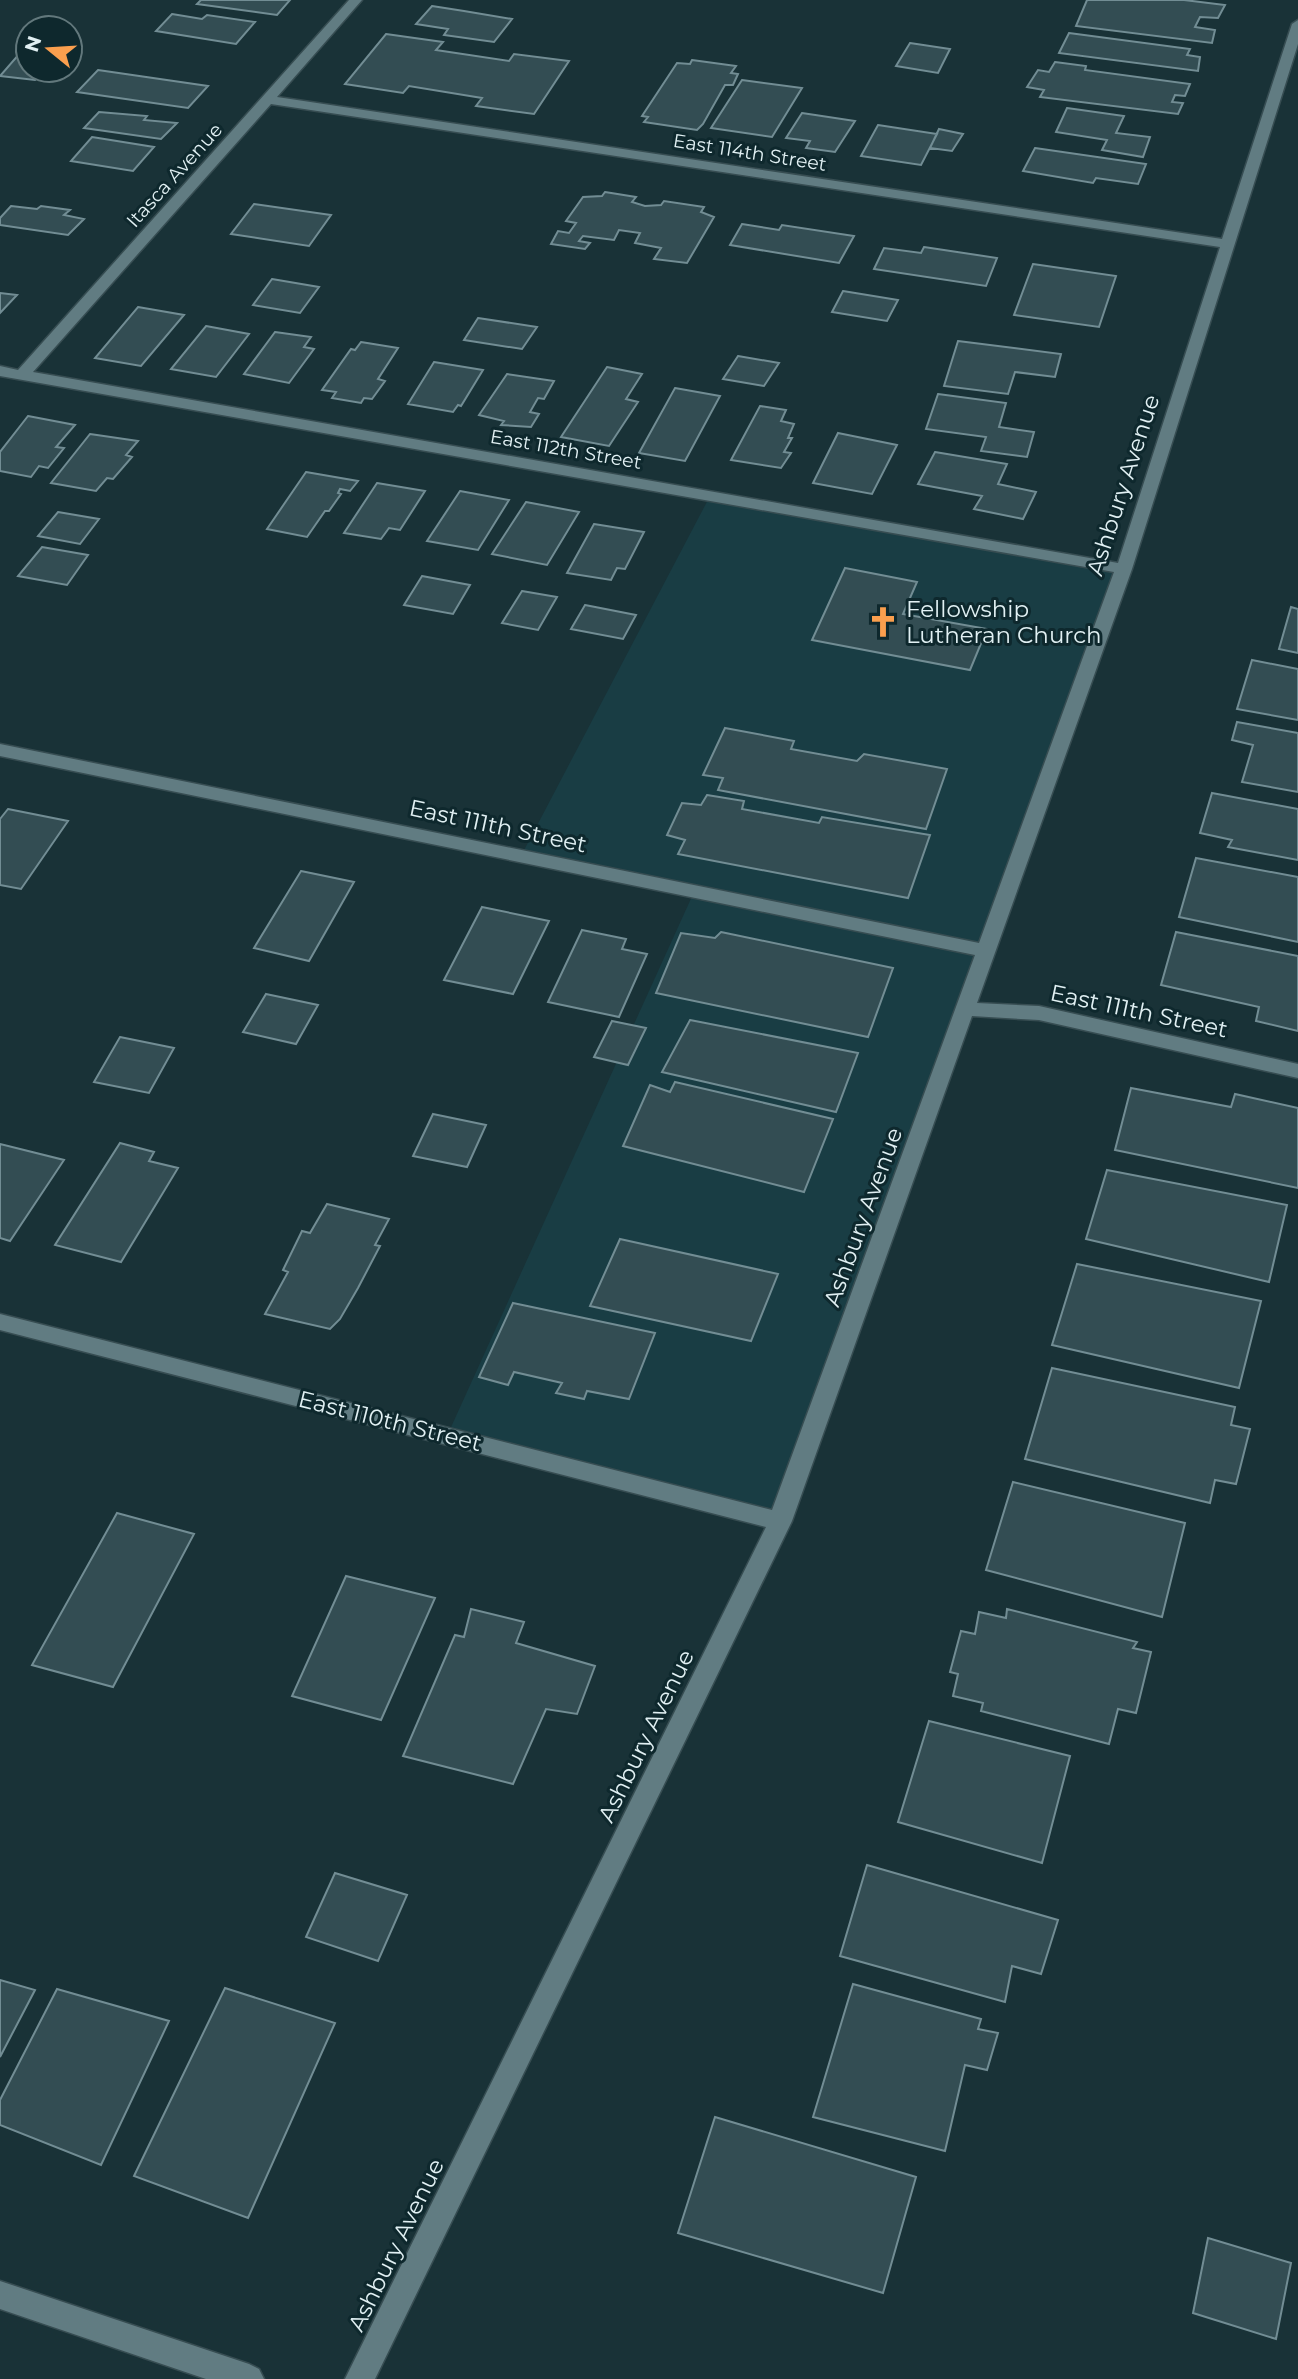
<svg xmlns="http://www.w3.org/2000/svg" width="1298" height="2379" font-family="Montserrat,sans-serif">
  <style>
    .built { fill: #193d44 }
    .building { fill: #334d53; stroke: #728d94; stroke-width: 2 }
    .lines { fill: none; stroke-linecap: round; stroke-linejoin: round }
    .minor-casing { stroke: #374d52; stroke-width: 3 }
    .minor { fill: #617c82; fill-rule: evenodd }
    .labels { text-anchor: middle; stroke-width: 6; stroke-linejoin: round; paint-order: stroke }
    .far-street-label { font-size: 19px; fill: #e1f0f3; stroke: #0e282d }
    .street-label { font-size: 23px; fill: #e1f0f3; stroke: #0e282d }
    .poi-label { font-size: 23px; fill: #e1f0f3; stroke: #0e282d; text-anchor: start }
  </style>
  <rect width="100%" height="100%" fill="#193237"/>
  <path class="built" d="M 710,496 L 1124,569 L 780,1521 L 447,1436 L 694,892 L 521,856 Z"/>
  <path class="building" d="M 201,0 L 290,0 L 277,15 L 197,4 Z
    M 1087,0 L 1184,0 L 1225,5 L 1218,18 L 1200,17 L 1195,27 L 1215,30 L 1212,43 L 1076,26 Z
    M 432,6 L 464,11 L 512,19 L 494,42 L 444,35 L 448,29 L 416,24 Z
    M 172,14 L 202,19 L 207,15 L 255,22 L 236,44 L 156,31 Z
    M 1069,33 L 1190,49 L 1187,55 L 1200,57 L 1198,71 L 1059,53 Z
    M 386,34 L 443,42 L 436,50 L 509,61 L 514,54 L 569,61 L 534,114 L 476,106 L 482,98 L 409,86 L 403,93 L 345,84 Z
    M 910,43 L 950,49 L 938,73 L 896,66 Z
    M 20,53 L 28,54 L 28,70 L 45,70 L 35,80 L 0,76 Z
    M 692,60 L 736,66 L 731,73 L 738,74 L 733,85 L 725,85 L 703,124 L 697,130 L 644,122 L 648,117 L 642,116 L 677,63 L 690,64 Z
    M 1055,62 L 1086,66 L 1085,70 L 1190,84 L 1185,96 L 1175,95 L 1172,102 L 1183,103 L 1178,114 L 1040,97 L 1044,90 L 1027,87 L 1038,70 L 1049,72 Z
    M 98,70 L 208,86 L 188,108 L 77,92 Z
    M 742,80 L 802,88 L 772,137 L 711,128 Z
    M 1067,108 L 1124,116 L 1116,133 L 1150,137 L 1143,157 L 1102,150 L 1107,140 L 1056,132 Z
    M 99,112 L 147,116 L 144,120 L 177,123 L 161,139 L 84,128 Z
    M 802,113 L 855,121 L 835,152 L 806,148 L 810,141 L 786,138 Z
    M 878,125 L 937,134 L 921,165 L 861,156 Z
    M 939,129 L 963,134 L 952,151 L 930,148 Z
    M 92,137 L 154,147 L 133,171 L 71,161 Z
    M 1035,148 L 1146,164 L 1138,184 L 1096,178 L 1093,183 L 1023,171 Z
    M 605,192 L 636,197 L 632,202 L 645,206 L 661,205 L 664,201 L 704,207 L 701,212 L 714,217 L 687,263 L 654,259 L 661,248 L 635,243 L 640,233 L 619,230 L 614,240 L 583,236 L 579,241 L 590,243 L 585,249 L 551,244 L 558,231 L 569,233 L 576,223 L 566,221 L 583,197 L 602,196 Z
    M 254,204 L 331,215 L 309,246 L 231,234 Z
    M 11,206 L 37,209 L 41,206 L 70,210 L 64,215 L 84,219 L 68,235 L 0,225 L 0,218 Z
    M 742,224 L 779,230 L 782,225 L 854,236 L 839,263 L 730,245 Z
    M 924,247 L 997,258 L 986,286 L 874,269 L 884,248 L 921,253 Z
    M 1033,264 L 1116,276 L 1099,327 L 1014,315 Z
    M 272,279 L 319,287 L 300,313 L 253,305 Z
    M 843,291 L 898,300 L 887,321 L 832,312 Z
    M 0,293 L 17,295 L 0,313 Z
    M 138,307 L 184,315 L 141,366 L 95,358 Z
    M 478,318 L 537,327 L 522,349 L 464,340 Z
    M 206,326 L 249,334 L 216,377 L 171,369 Z
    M 275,332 L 311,337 L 304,347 L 314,349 L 289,383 L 244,374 Z
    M 958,341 L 1061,354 L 1055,377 L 1015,372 L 1008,394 L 944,386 Z
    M 361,342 L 398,348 L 378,379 L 385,381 L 372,399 L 364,398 L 361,403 L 332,398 L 336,392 L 322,390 L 351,349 L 355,350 Z
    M 738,356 L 779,363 L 764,386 L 723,379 Z
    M 434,362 L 483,370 L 461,406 L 458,405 L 453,412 L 408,404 Z
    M 607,367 L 642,374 L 626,399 L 638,402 L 609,446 L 561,437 Z
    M 507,374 L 554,381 L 544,399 L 538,398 L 530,412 L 539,414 L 531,427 L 501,425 L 504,421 L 479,415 Z
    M 675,388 L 720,396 L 685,461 L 639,453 Z
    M 938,394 L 1006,403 L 999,427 L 1034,432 L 1027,457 L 981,451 L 986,437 L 926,429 Z
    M 760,406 L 786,410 L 781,421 L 794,424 L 788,438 L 792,438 L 784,452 L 791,453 L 781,468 L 731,460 Z
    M 28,416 L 75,425 L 56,447 L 64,448 L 48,468 L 39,466 L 31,477 L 0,471 L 0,452 Z
    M 838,433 L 897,445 L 872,494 L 813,483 Z
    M 90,434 L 138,441 L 126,455 L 132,457 L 113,479 L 107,478 L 96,491 L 51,483 Z
    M 935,452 L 1007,464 L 998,484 L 1036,492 L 1023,519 L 974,509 L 982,496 L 918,484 Z
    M 306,472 L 358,481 L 350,491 L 340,489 L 338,493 L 341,494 L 329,511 L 325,511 L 307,537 L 267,529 Z
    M 377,483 L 425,491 L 400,530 L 389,528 L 381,539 L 344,533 Z
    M 460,491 L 509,500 L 478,550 L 427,541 Z
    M 526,502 L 579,512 L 547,565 L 492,554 Z
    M 58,512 L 99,519 L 80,544 L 38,536 Z
    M 594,524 L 644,532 L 625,569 L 617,568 L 611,580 L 567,573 Z
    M 42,547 L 88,555 L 67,585 L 18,576 Z
    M 845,568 L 917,582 L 903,614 L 987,629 L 970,670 L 812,640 Z
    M 422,576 L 470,585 L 453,614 L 404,605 Z
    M 522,591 L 557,597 L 538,630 L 502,623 Z
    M 585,605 L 636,615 L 623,639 L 571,629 Z
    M 1291,607 L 1298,609 L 1298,653 L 1279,649 Z
    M 1252,660 L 1298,669 L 1298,720 L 1237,709 Z
    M 1237,722 L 1298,733 L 1298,792 L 1242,782 L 1253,745 L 1232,740 Z
    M 725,728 L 794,741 L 791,749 L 857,761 L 864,754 L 947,769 L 926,829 L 718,790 L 723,778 L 703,775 Z
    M 1212,793 L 1298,809 L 1298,860 L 1228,847 L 1232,840 L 1200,833 Z
    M 707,795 L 744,801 L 742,809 L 819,823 L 822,817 L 930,835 L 908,898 L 678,854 L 685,840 L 667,835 L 682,803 L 701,805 Z
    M 8,809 L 68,821 L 21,889 L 0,885 L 0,819 Z
    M 1196,858 L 1298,877 L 1298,942 L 1179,917 Z
    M 301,871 L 354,882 L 309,961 L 254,948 Z
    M 482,907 L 549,921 L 513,994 L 444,980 Z
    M 582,930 L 626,939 L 622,949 L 647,954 L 619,1017 L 548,1002 Z
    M 721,932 L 893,968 L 868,1037 L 656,993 L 681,933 L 715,938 Z
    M 1176,932 L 1298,956 L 1298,1031 L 1256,1021 L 1259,1007 L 1161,985 Z
    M 266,994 L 318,1005 L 296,1044 L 243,1032 Z
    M 690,1020 L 858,1053 L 836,1112 L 662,1072 Z
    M 612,1021 L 646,1028 L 628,1065 L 594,1057 Z
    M 120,1037 L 174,1048 L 149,1093 L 94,1082 Z
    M 675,1082 L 833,1119 L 804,1192 L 623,1146 L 650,1085 L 670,1092 Z
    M 1131,1088 L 1231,1107 L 1235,1094 L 1298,1108 L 1298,1188 L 1115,1150 Z
    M 433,1114 L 486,1125 L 467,1167 L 413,1156 Z
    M 120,1143 L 154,1152 L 149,1161 L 178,1168 L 121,1262 L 55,1245 Z
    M 0,1144 L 64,1160 L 10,1241 L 0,1238 Z
    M 1107,1170 L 1287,1205 L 1269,1282 L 1086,1239 Z
    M 327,1204 L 389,1219 L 375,1245 L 380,1246 L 358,1288 L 340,1319 L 330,1329 L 265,1314 L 288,1272 L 283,1270 L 302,1231 L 310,1233 Z
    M 620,1239 L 778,1274 L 751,1341 L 590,1306 Z
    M 1077,1264 L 1261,1301 L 1239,1388 L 1052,1345 Z
    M 513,1303 L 655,1333 L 629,1399 L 587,1391 L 584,1399 L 556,1393 L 562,1383 L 514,1372 L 508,1385 L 479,1377 Z
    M 1052,1368 L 1235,1407 L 1231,1425 L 1250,1429 L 1236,1484 L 1215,1480 L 1210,1503 L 1025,1459 Z
    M 1013,1482 L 1185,1523 L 1162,1617 L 986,1570 Z
    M 117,1513 L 194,1534 L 113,1687 L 32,1665 Z
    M 346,1576 L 435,1598 L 381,1720 L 292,1696 Z
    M 471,1609 L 524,1622 L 516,1643 L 595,1666 L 577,1714 L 546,1709 L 513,1784 L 403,1756 L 455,1635 L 464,1637 Z
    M 1007,1609 L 1137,1642 L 1133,1648 L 1151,1652 L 1136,1713 L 1118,1709 L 1109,1744 L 981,1711 L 983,1703 L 953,1696 L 958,1674 L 950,1672 L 961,1631 L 975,1634 L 979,1612 L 1006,1618 Z
    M 929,1721 L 1070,1756 L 1042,1863 L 898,1822 Z
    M 867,1865 L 1058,1920 L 1041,1974 L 1012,1966 L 1005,2002 L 840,1956 Z
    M 335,1873 L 407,1895 L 378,1961 L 306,1937 Z
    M 0,1980 L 35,1990 L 0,2057 Z
    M 853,1984 L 981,2019 L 978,2029 L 998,2033 L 987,2070 L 965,2065 L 945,2151 L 813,2117 Z
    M 225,1988 L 335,2023 L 248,2218 L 134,2176 Z
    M 57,1989 L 169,2021 L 101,2165 L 0,2125 L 0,2100 Z
    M 715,2117 L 916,2177 L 883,2293 L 678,2233 Z
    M 1208,2238 L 1291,2263 L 1276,2339 L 1193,2313 Z"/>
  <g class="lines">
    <defs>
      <path id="minor" d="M 349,0 L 362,0 L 277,97 L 1222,239 L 1292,24 L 1298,20 L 1298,44 L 1132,569 L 977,1003 L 1039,1006 L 1298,1064 L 1298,1078 L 1039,1020 L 972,1016 L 792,1521 L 375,2379 L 345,2379 L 766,1527 L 0,1330 L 0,1314 L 772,1510 L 975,955 L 0,756 L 0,744 L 979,943 L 1114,572 L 0,376 L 0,366 L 18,370 ZM 271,104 L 1220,247 L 1118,563 L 33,372 Z
        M 0,2281 L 249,2364 L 259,2369 L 264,2379 L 206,2379 L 0,2309 Z"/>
    </defs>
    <use href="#minor" class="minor-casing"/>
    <use href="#minor" class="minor"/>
  </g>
  <defs>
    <symbol id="church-bare" viewBox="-9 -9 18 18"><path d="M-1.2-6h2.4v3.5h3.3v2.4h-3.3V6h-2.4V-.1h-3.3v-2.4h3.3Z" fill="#fa9f4e" stroke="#0e282d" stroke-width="2.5" paint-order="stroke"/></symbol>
  </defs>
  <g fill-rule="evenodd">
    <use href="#church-bare" x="861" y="600" width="44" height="44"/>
  </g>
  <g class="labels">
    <g class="far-street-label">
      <text transform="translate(750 152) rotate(9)" y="7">East 114th Street</text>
      <text transform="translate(174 175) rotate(-48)" y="7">Itasca Avenue</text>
      <text transform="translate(566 449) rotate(10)" y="7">East 112th Street</text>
    </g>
    <g class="street-label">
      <text transform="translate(1123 485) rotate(-72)" y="8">Ashbury Avenue</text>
      <text transform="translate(498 826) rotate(12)" y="8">East 111th Street</text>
      <text transform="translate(1139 1011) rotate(12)" y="8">East 111th Street</text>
      <text transform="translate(863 1217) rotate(-70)" y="8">Ashbury Avenue</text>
      <text transform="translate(390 1421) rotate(14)" y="8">East 110th Street</text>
      <text transform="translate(646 1736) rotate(-64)" y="8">Ashbury Avenue</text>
      <text transform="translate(396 2245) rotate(-64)" y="8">Ashbury Avenue</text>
    </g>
    <g class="poi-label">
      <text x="906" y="617">Fellowship<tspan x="906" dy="26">Lutheran Church</tspan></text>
    </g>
  </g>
  <g transform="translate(49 49) rotate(288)"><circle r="33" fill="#0e282d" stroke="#62787c" stroke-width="2"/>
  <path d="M0-5L12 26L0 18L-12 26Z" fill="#fa9f4e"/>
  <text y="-10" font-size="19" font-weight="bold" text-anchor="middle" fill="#e1f0f3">N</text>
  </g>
</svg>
